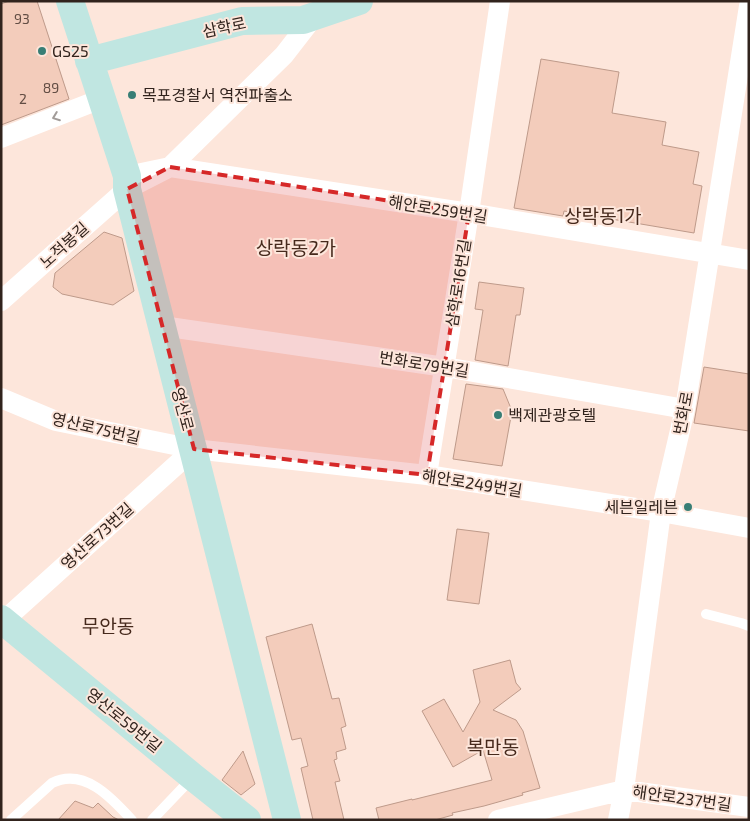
<svg xmlns="http://www.w3.org/2000/svg" width="750" height="821" font-family="'Exo 2','Noto Sans KR',sans-serif">
  <style>
    .building { fill: #f3ccbb; stroke: #be9a8a }
    .lines { fill: none; stroke-linecap: round; stroke-linejoin: round }
    .lane { stroke: #fff; stroke-width: 10 }
    .street { stroke: #fff; stroke-width: 20 }
    .secondary { stroke: #c0e6e1; stroke-width: 28 }
    .oneway { stroke: #a29c99 }
    .marked { fill: #d62828; fill-opacity: 0.2; stroke: #d62828; stroke-width: 4; stroke-dasharray: 10 6; stroke-linejoin: round }
    .poi-dot { fill: #387e75; stroke: #fde6db; stroke-width: 2 }
    .labels { text-anchor: middle; stroke-width: 4; stroke-linejoin: round; paint-order: stroke }
    .number-label { font-size: 14px; fill: #624d44 }
    .street-label { font-size: 16px; fill: #31231d; stroke: #fde6db }
    .poi-label { font-size: 16px; fill: #31231d; stroke: #fde6db; text-anchor: start }
    .quarter-label { font-size: 19px; fill: #46291c; stroke: #fde6db }
  </style>
  <rect width="100%" height="100%" fill="#fde6db"/>
  <path class="building" d="M 9,1 L 37,1 L 69,99 L 1,125 L 1,4 Z
    M 541,59 L 619,72 L 612,113 L 666,122 L 662,145 L 699,152 L 693,184 L 702,186 L 694,233 L 564,211 L 563,216 L 514,208 Z
    M 104,232 L 122,238 L 134,291 L 113,305 L 62,294 L 53,287 L 55,273 Z
    M 479,282 L 524,288 L 520,315 L 516,315 L 508,366 L 475,360 L 483,310 L 475,309 Z
    M 704,367 L 749,374 L 749,431 L 694,423 Z
    M 466,384 L 503,389 L 512,411 L 502,466 L 453,459 Z
    M 457,529 L 489,533 L 479,604 L 447,600 Z
    M 312,624 L 332,699 L 339,698 L 346,726 L 341,728 L 346,749 L 336,752 L 337,759 L 334,760 L 340,781 L 335,782 L 344,820 L 313,820 L 301,768 L 308,766 L 301,738 L 292,740 L 266,637 Z
    M 510,660 L 516,683 L 521,689 L 493,710 L 516,720 L 523,731 L 540,788 L 522,793 L 523,795 L 484,806 L 452,813 L 453,815 L 435,820 L 379,820 L 376,808 L 412,799 L 412,800 L 492,780 L 483,750 L 453,767 L 422,711 L 444,699 L 463,732 L 480,702 L 473,670 Z
    M 243,751 L 255,784 L 241,795 L 222,780 Z
    M 75,801 L 93,808 L 98,803 L 113,817 L 119,820 L 58,820 Z"/>
  <g class="lines">
    <path class="lane" d="M 706,614 L 741,623 L 749,626
      M 11,820 L 52,783 C 84,767 112,798 132,820
      M 152,820 L 193,777"/>
    <path class="street" d="M 1,138 L 101,99
      M 127,176 L 170,167 L 469,213 L 749,260
      M 1,301 L 127,189 L 170,167 L 284,55 L 315,15
      M 162,326 L 445,367 L 685,409
      M 1,398 L 56,421 L 194,449 L 427,475 L 661,512 L 749,528
      M 427,475 L 469,213 L 500,1
      M 1,623 L 194,449
      M 498,820 L 624,790 L 749,807
      M 618,820 L 624,790 L 661,512 L 685,409 L 749,6"/>
    <path class="secondary" d="M 70,1 L 127,176 L 127,189 L 287,820
      M 89,61 L 242,21 L 303,20 L 359,1
      M 1,619 L 193,777 L 247,820"/>
  </g>
  <defs><path id="oneway-chevron" d="M-2-3.5L2.5 0L-2 3.5" fill="none" stroke-width="1.6" stroke-linecap="round" stroke-linejoin="round" transform="scale(1.25)"/></defs>
  <use class="oneway" href="#oneway-chevron" transform="translate(56 117) rotate(159)"/>
  <path class="marked" d="M 170,167 L 469,213 L 427,475 L 194,449 L 127,189 Z"/>
  <g class="poi-dot">
    <circle cx="42" cy="51" r="5"/>
    <circle cx="132" cy="95" r="5"/>
    <circle cx="498" cy="415" r="5"/>
    <circle cx="688" cy="507" r="5"/>
  </g>
  <g class="labels">
    <g class="number-label">
      <text x="22" y="24">93</text>
      <text x="51" y="93">89</text>
      <text x="23" y="104">2</text>
    </g>
    <g class="street-label">
      <text transform="translate(224 27) rotate(-12)" y="6">삼학로</text>
      <text transform="translate(438 209) rotate(9)" y="6">해안로259번길</text>
      <text transform="translate(64 245) rotate(-42)" y="6">노적봉길</text>
      <text transform="translate(458 283) rotate(-81)" y="6">삼학로16번길</text>
      <text transform="translate(424 364) rotate(9)" y="6">번화로79번길</text>
      <text transform="translate(183 409) rotate(75)" y="6">영산로</text>
      <text transform="translate(683 413) rotate(-79)" y="6">번화로</text>
      <text transform="translate(96 428) rotate(13)" y="6">영산로75번길</text>
      <text transform="translate(472 483) rotate(9)" y="6">해안로249번길</text>
      <text transform="translate(97 536) rotate(-42)" y="6">영산로73번길</text>
      <text transform="translate(124 720) rotate(39)" y="6">영산로59번길</text>
      <text transform="translate(682 798) rotate(8)" y="6">해안로237번길</text>
    </g>
    <g class="poi-label">
      <text x="52" y="57">GS25</text>
      <text x="142" y="101">목포경찰서 역전파출소</text>
      <text x="508" y="421">백제관광호텔</text>
      <text x="678" y="513" text-anchor="end">세븐일레븐</text>
    </g>
    <g class="quarter-label">
      <text x="603" y="223">상락동1가</text>
      <text x="296" y="255">상락동2가</text>
      <text x="108" y="633">무안동</text>
      <text x="493" y="754">복만동</text>
    </g>
  </g>
  <rect width="750" height="821" fill="none" stroke="#31231d" stroke-width="5"/>
</svg>
